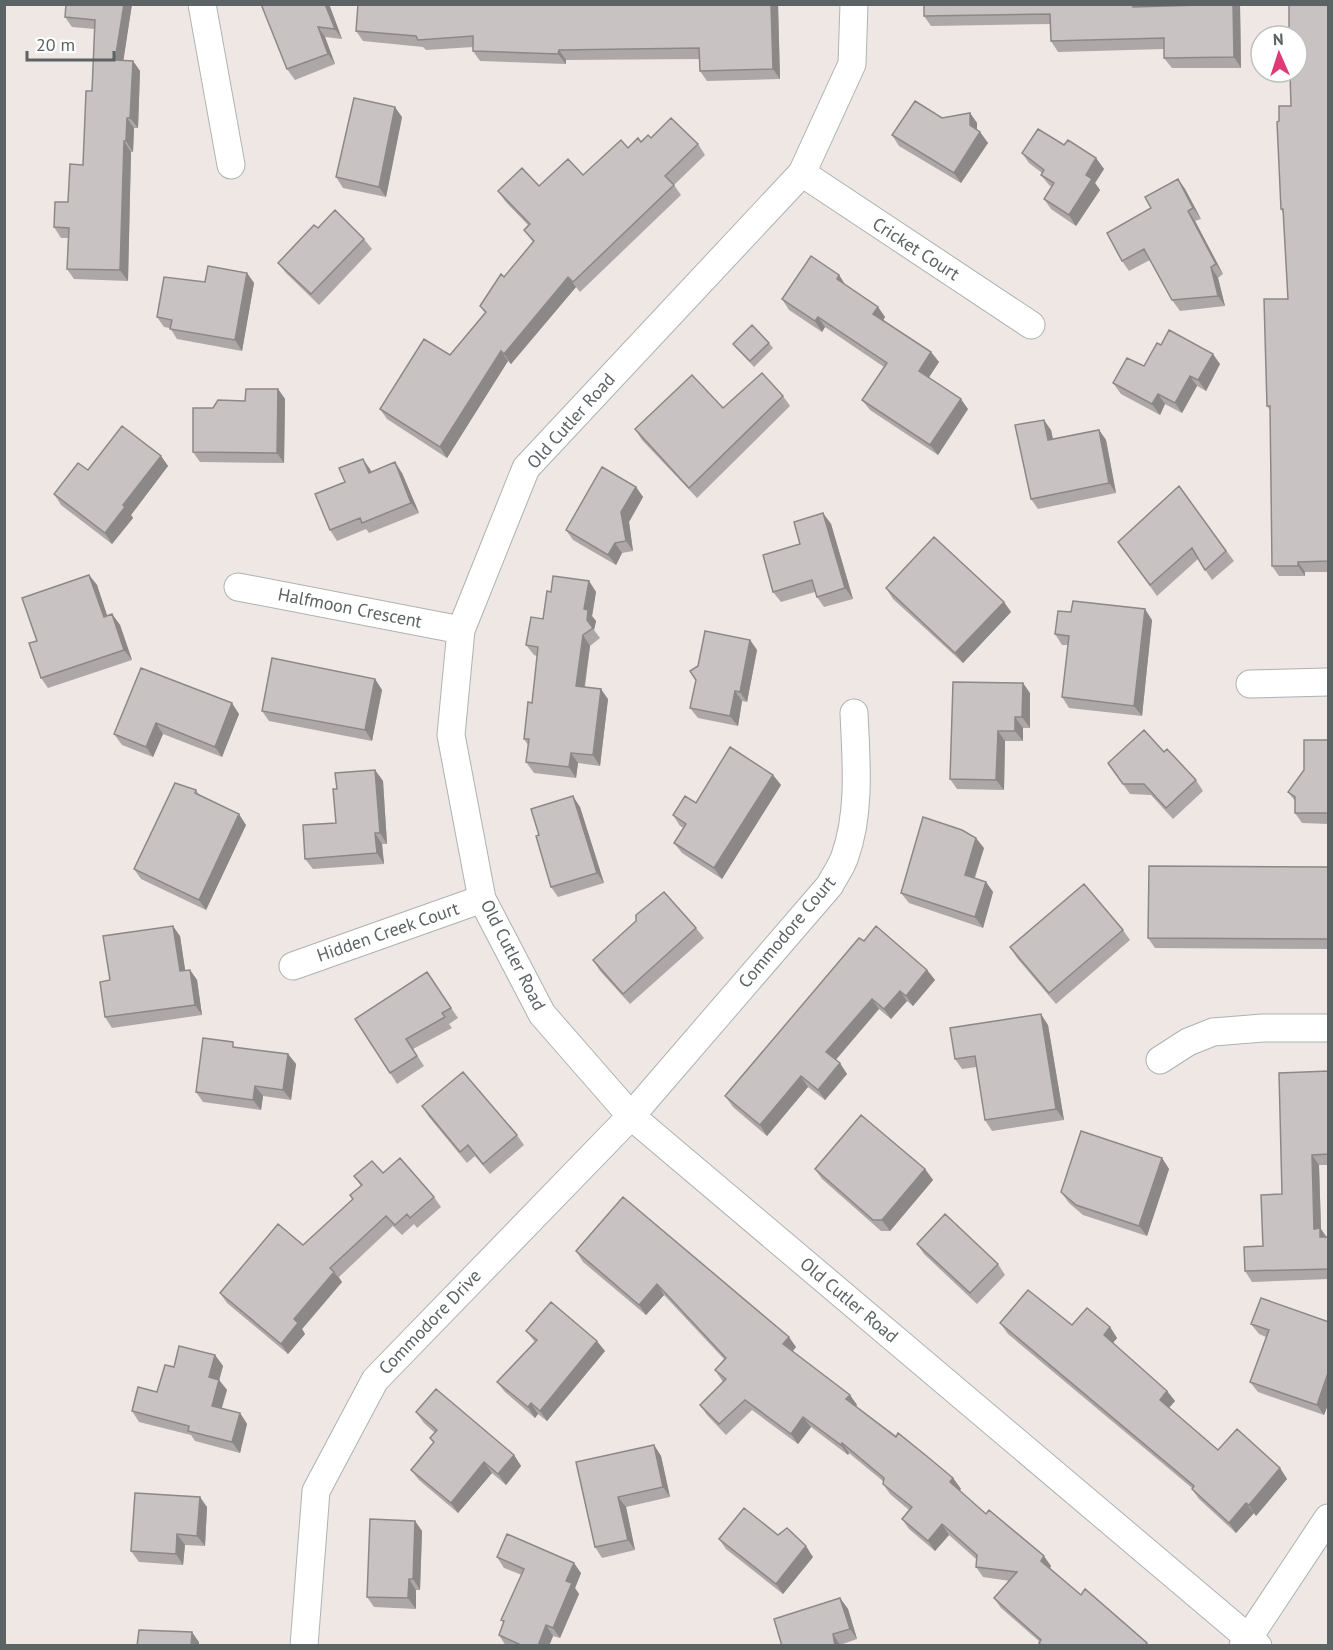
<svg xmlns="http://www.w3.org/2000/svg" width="1333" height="1650" font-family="'PT Sans',sans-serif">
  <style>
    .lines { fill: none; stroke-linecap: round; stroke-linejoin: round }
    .minor-casing { stroke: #adb2b3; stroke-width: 29 }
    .minor { stroke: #fff; stroke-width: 27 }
    .wall { fill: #ada7a7 }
    .shaded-wall { fill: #8d8888 }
    .building { fill: #c9c2c2; stroke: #8d8888; stroke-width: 1.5 }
    .labels { text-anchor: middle; stroke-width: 6; stroke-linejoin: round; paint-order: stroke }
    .street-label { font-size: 18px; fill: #5c6364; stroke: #fff }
  </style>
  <rect width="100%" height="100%" fill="#eee7e4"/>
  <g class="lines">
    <defs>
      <path id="minor" d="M 202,4 L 231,165
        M 854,4 L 852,64 L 802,173 L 526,468 L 461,630 L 451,735 L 482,899 L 542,1014 L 631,1116 L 1258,1646
        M 802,173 L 1031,325
        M 238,587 L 461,630
        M 1250,684 L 1328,682
        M 293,966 L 482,899
        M 1160,1060 L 1188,1042 L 1213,1032 L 1263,1028 L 1328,1028
        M 304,1646 L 316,1491 L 375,1380 L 631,1116 L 830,885 C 835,875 842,866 845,856 C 861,811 856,759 854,713
        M 1243,1646 L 1328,1518"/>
    </defs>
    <use href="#minor" class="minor-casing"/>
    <use href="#minor" class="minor"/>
  </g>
  <path class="wall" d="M 66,4 L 132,4 L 123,60 L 133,61 L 140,71 L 138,128 L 134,128 L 133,152 L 131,152 L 128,281 L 74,279 L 67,269 L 68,238 L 61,238 L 54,227 L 68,202 L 83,165 L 92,91 L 95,29 L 72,27 L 65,17 Z
    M 329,4 L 342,39 L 325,37 L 335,64 L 295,80 L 287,69 Z
    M 358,4 L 778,4 L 780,79 L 707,81 L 700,71 L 699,59 L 566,60 L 566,64 L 480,61 L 473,51 L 473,47 L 426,50 L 423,47 L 363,41 L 356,31 Z
    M 924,4 L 1140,4 L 1140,7 L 1200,6 L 1200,4 L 1240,4 L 1241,68 L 1172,68 L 1164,58 L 1164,49 L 1058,52 L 1051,41 L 1051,24 L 931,26 L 924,16 Z
    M 1329,4 L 1329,572 L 1305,572 L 1305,576 L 1279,576 L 1272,566 L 1270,410 L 1267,406 L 1288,299 L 1283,213 L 1281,209 L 1279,121 L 1291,106 Z
    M 970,113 L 977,123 L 977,130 L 980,132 L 988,143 L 961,183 L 899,146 L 892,135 L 942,118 Z
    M 402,117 L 386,197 L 343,188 L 336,177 Z
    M 651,138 L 698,144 L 705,155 L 674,185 L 681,195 L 580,292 L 576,287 L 511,364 L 508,361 L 447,458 L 387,419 L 380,409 L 450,355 L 485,313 L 480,306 L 533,242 L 524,230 L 528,225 L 505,201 L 498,191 L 539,186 L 583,175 L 628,148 Z
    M 1064,145 L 1096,158 L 1104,169 L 1095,183 L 1100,190 L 1076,226 L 1051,209 L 1044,199 L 1052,187 L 1049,185 L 1041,175 L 1042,173 L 1029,163 L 1022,153 Z
    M 1178,179 L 1185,189 L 1201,219 L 1195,221 L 1223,274 L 1218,278 L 1225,306 L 1180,311 L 1172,300 L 1150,260 L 1129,271 L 1122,261 L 1151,208 Z
    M 318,228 L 364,239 L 372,249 L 319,305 L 286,273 L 278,263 Z
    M 247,273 L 254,283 L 242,351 L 177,339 L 170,328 L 164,327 L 157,317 L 205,282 Z
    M 839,275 L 846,286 L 878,307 L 885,317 L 883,320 L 931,352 L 939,362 L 928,378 L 968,409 L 938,455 L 870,410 L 862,400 L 884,367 L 825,327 L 822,332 L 789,310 L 782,299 Z
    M 769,343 L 773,348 L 754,367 L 737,349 L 733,344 Z
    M 1161,345 L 1220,364 L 1206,391 L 1197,386 L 1182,413 L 1165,404 L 1160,415 L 1121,394 L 1113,383 L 1144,366 Z
    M 278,389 L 285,399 L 284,463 L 200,462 L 193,452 L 213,408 L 245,401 Z
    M 783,396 L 790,406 L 697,498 L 642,440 L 635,429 L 723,408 Z
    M 1051,430 L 1053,439 L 1099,430 L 1106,440 L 1116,493 L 1038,509 L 1031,499 Z
    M 161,456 L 168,466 L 131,515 L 133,518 L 112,544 L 61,505 L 54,494 L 88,470 Z
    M 370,469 L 371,472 L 402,473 L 419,513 L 369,533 L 366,529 L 337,541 L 330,530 L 345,482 Z
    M 1179,486 L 1234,561 L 1212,580 L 1198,559 L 1157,596 L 1118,542 Z
    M 636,487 L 643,497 L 629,522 L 633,551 L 622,553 L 616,565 L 573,540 L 566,530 Z
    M 823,513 L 831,524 L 853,599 L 824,607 L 817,597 L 815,592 L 781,602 L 773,592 L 800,544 Z
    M 89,575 L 97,585 L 107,616 L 112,614 L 120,625 L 132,660 L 48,688 L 41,678 L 37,641 Z
    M 589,581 L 596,592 L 592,616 L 596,621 L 594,630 L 600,638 L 590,646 L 585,687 L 608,699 L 600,766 L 578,763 L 576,778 L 534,773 L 526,762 L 528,745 L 524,739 L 532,703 L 537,656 L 534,655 L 526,645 L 543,619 L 551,592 Z
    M 886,588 L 1004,602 L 1011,612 L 963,663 L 893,599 Z
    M 1152,620 L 1142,716 L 1069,708 L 1062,697 L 1068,645 L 1062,645 L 1055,634 Z
    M 750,640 L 757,650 L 747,702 L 742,701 L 738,726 L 698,718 L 690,708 Z
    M 141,668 L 239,714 L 222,757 L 163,734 L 153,757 L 122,745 L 114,734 Z
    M 375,679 L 382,690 L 372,741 L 269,721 L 262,711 Z
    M 1030,693 L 1030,728 L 1023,728 L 1023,741 L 1005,741 L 1004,790 L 957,789 L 950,779 Z
    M 1329,740 L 1329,824 L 1302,823 L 1295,813 L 1295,801 L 1288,792 Z
    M 1164,752 L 1196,780 L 1203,791 L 1173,819 L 1151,795 L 1130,794 L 1108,763 Z
    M 375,770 L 383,781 L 387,844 L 382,844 L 384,864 L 313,869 L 305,859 L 336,823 L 337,789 Z
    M 773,775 L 781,785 L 722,879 L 682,853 L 674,843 L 684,828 L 680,826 L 673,815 L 696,803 Z
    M 196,790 L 200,796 L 246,825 L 206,910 L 141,879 L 134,869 Z
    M 580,807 L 604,883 L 558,897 L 551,887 Z
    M 984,848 L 975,878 L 986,882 L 993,892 L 983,928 L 909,903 L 901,893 Z
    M 1329,867 L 1329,949 L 1155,948 L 1148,938 Z
    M 696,928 L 704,938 L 630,1004 L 600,971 L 593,960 Z
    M 1123,930 L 1130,940 L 1056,1004 L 1017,958 L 1010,947 Z
    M 180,936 L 185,970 L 190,970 L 197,980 L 202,1015 L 112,1028 L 105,1017 L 110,980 Z
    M 864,941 L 927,970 L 935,980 L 913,1006 L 907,1001 L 891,1019 L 879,1009 L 836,1059 L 847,1074 L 825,1100 L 808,1087 L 767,1136 L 733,1107 L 725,1096 Z
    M 427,972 L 458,1018 L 449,1024 L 452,1028 L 413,1049 L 424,1066 L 397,1084 L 390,1073 Z
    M 1048,1025 L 1064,1120 L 992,1131 L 985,1120 L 977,1067 L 962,1069 L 955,1059 Z
    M 237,1048 L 288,1054 L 296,1064 L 291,1100 L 263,1096 L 261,1110 L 203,1102 L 196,1092 Z
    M 1329,1071 L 1329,1165 L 1319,1165 L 1321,1229 L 1327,1237 L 1329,1237 L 1329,1279 L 1252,1282 L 1245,1271 L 1263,1246 Z
    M 422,1106 L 517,1135 L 524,1145 L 490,1174 L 475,1156 L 467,1163 L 429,1117 Z
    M 1162,1158 L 1169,1169 L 1147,1236 L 1083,1215 L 1069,1203 L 1061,1192 Z
    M 815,1169 L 925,1169 L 933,1180 L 890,1231 L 881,1231 L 822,1179 Z
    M 383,1173 L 434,1197 L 441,1207 L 417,1228 L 414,1224 L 402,1235 L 393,1226 L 339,1277 L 342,1282 L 302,1329 L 305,1334 L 288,1354 L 227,1303 L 220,1293 L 303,1245 L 353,1200 L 350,1195 L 361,1186 L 354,1176 Z
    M 623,1197 L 796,1347 L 793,1351 L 850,1395 L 857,1405 L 856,1406 L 953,1478 L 961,1489 L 959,1490 L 986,1514 L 1051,1566 L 1050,1569 L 1081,1595 L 1147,1643 L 1149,1646 L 1041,1646 L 1040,1642 L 1001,1608 L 994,1598 L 1010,1581 L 983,1577 L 976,1567 L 976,1559 L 949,1535 L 935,1551 L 909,1529 L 902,1519 L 909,1510 L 890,1494 L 883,1484 L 884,1482 L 849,1453 L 848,1455 L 811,1427 L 798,1444 L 752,1410 L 726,1435 L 707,1415 L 700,1405 L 723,1382 L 715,1370 L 724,1359 L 664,1295 L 646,1315 L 583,1262 L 576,1251 Z
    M 917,1244 L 998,1264 L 1005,1275 L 977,1304 L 924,1254 Z
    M 1329,1322 L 1329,1402 L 1324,1415 L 1258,1392 L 1250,1382 L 1266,1337 L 1259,1334 L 1251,1324 Z
    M 1000,1323 L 1110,1327 L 1117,1338 L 1113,1343 L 1167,1391 L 1175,1401 L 1169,1408 L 1218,1450 L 1280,1468 L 1287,1479 L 1256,1516 L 1254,1513 L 1236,1533 L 1199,1499 L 1192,1489 L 1192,1488 L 1008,1334 Z
    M 526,1331 L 605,1351 L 547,1421 L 538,1414 L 535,1418 L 505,1392 L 497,1382 L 535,1342 Z
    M 215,1355 L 223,1366 L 219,1380 L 227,1390 L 222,1408 L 240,1413 L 247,1424 L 240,1453 L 195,1441 L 191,1435 L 139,1422 L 132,1411 L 157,1392 L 174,1367 Z
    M 416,1412 L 514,1455 L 521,1466 L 506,1485 L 492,1473 L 458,1513 L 419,1480 L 411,1470 L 434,1443 L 430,1438 L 435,1433 L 424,1423 Z
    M 654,1445 L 661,1456 L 670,1497 L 626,1507 L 635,1550 L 602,1558 L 595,1547 L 576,1462 Z
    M 207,1507 L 205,1546 L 185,1545 L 183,1565 L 139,1562 L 131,1551 Z
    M 415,1521 L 422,1531 L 420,1590 L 416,1590 L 416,1609 L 374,1607 L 367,1597 Z
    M 719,1539 L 813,1557 L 783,1594 L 726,1549 Z
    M 497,1557 L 581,1573 L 575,1588 L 579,1594 L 560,1638 L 553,1636 L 549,1646 L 506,1646 L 499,1635 L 504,1623 L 501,1620 L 522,1575 L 504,1568 Z
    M 840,1598 L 848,1609 L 857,1639 L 840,1645 L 840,1646 L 782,1646 Z"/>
  <path class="shaded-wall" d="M 124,4 L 132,4 L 122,70 L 115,60 Z
    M 325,4 L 329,4 L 342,39 L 335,29 Z
    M 771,4 L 778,4 L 780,79 L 773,69 Z
    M 1233,4 L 1240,4 L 1241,68 L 1234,57 Z
    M 318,27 L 325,37 L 335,64 L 328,54 Z
    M 559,50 L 566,60 L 566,64 L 558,54 Z
    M 133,61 L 140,71 L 138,128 L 130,118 Z
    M 395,107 L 402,117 L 386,197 L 379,187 Z
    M 970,113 L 977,123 L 977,135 L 970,125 Z
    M 127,118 L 134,128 L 133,152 L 126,141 Z
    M 980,132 L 988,143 L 961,183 L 954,173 Z
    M 124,141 L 131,152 L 128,281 L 120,270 Z
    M 1096,158 L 1104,169 L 1095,183 L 1100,190 L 1076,226 L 1069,215 L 1086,175 Z
    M 1178,179 L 1185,189 L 1201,219 L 1193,208 Z
    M 1188,211 L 1195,221 L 1223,274 L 1216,264 Z
    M 1211,267 L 1218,278 L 1225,306 L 1218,296 Z
    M 247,273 L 254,283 L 242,351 L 235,340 Z
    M 839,275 L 846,286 L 837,279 Z
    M 568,277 L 576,287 L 511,364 L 504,354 Z
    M 878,307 L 885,317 L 881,324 L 873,314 Z
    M 818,317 L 825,327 L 822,332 L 815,321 Z
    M 501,351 L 508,361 L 447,458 L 440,447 Z
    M 931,352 L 939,362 L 926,382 L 919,371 Z
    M 1213,354 L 1220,364 L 1206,391 L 1198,380 Z
    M 1190,376 L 1197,386 L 1182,413 L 1175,403 Z
    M 278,389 L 285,399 L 284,463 L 277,453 Z
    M 1158,394 L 1165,404 L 1160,415 L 1152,404 Z
    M 961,399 L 968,409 L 938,455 L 930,445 Z
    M 1044,420 L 1051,430 L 1055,450 L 1048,440 Z
    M 1099,430 L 1106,440 L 1116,493 L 1109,483 Z
    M 161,456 L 168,466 L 131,515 L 133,518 L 112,544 L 105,533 L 123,505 Z
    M 363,459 L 370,469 L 376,483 L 369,473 Z
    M 395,462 L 402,473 L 419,513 L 411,503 Z
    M 636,487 L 643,497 L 629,522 L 633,551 L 626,541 L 621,512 Z
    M 823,513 L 831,524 L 853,599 L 845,588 Z
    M 615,543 L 622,553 L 616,565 L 608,555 Z
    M 1298,562 L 1305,572 L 1305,576 L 1298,566 Z
    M 89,575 L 97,585 L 111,627 L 104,617 Z
    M 589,581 L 596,592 L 592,616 L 596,621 L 594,630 L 587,620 L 584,609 Z
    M 1004,602 L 1011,612 L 963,663 L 955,653 Z
    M 1145,609 L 1152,620 L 1142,716 L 1134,706 Z
    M 112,614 L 120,625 L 132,660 L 124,650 Z
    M 583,635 L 590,646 L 583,696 L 576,686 Z
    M 750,640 L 757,650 L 747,702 L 740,692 Z
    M 375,679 L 382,690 L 372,741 L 365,730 Z
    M 1023,683 L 1030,693 L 1030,728 L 1022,717 Z
    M 601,689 L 608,699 L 600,766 L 593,755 Z
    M 735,691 L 742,701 L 738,726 L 730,716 Z
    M 232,703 L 239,714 L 222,757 L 215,747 Z
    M 1015,717 L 1023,728 L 1023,741 L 1015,731 Z
    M 156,723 L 163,734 L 153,757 L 146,747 Z
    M 998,731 L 1005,741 L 1004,790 L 996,780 Z
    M 571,753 L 578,763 L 576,778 L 569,767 Z
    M 375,770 L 383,781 L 387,844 L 380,833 Z
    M 773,775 L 781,785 L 722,879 L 714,868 Z
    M 573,796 L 580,807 L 604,883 L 597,873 Z
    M 239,814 L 246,825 L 206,910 L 199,900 Z
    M 375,833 L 382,844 L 384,864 L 377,853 Z
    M 976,838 L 984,848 L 972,885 L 965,875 Z
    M 986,882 L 993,892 L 983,928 L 975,917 Z
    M 173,926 L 180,936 L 187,982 L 180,971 Z
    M 190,970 L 197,980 L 202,1015 L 195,1005 Z
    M 927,970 L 935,980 L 913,1006 L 906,996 Z
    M 900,991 L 907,1001 L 891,1019 L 884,1009 Z
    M 872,999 L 879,1009 L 834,1062 L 826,1052 Z
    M 1041,1014 L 1048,1025 L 1064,1120 L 1056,1109 Z
    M 288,1054 L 296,1064 L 291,1100 L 283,1090 Z
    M 840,1063 L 847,1074 L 825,1100 L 818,1090 Z
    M 801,1076 L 808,1087 L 767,1136 L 760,1125 Z
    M 255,1086 L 263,1096 L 261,1110 L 253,1100 Z
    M 1312,1155 L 1319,1165 L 1321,1229 L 1327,1239 L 1328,1248 L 1314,1229 Z
    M 1162,1158 L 1169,1169 L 1147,1236 L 1139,1226 Z
    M 925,1169 L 933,1180 L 890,1231 L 882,1220 Z
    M 334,1272 L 342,1282 L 302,1329 L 305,1334 L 288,1354 L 281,1344 L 294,1319 Z
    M 657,1284 L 664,1295 L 646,1315 L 639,1305 Z
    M 1110,1327 L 1117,1338 L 1111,1345 L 1104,1335 Z
    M 789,1337 L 796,1347 L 790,1354 L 783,1344 Z
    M 597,1341 L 605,1351 L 547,1421 L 540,1411 Z
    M 215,1355 L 223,1366 L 217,1388 L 209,1377 Z
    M 1329,1370 L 1329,1402 L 1324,1415 L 1317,1405 Z
    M 219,1380 L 227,1390 L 219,1416 L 212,1406 Z
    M 1167,1391 L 1175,1401 L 1167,1410 L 1160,1400 Z
    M 850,1395 L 857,1405 L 853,1409 L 846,1399 Z
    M 531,1403 L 538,1414 L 535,1418 L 528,1407 Z
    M 240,1413 L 247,1424 L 240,1453 L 232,1442 Z
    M 803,1417 L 811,1427 L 798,1444 L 791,1434 Z
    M 842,1443 L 849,1453 L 848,1455 L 841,1445 Z
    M 654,1445 L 661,1456 L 670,1497 L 663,1487 Z
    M 514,1455 L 521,1466 L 506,1485 L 498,1474 Z
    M 484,1462 L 492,1473 L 458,1513 L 451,1503 Z
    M 1280,1468 L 1287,1479 L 1256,1516 L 1249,1505 Z
    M 953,1478 L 961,1489 L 957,1493 L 950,1482 Z
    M 200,1497 L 207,1507 L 205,1546 L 197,1536 Z
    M 618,1497 L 626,1507 L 635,1550 L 628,1540 Z
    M 1246,1503 L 1254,1513 L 1236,1533 L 1229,1523 Z
    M 415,1521 L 422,1531 L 420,1590 L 413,1579 Z
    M 942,1524 L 949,1535 L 935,1551 L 928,1541 Z
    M 177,1534 L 185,1545 L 183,1565 L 176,1554 Z
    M 806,1546 L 813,1557 L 783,1594 L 776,1584 Z
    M 1044,1556 L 1051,1566 L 1048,1571 L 1041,1561 Z
    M 574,1563 L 581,1573 L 575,1588 L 579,1594 L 560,1638 L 553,1628 L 566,1581 Z
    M 409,1579 L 416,1590 L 416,1609 L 408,1598 Z
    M 840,1598 L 848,1609 L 857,1639 L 850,1629 Z
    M 546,1625 L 553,1636 L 549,1646 L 538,1646 Z
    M 192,1632 L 199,1642 L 199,1646 L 191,1646 Z
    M 833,1634 L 840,1645 L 840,1646 L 835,1646 Z"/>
  <path class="building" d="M 66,4 L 124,4 L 115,60 L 133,61 L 130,118 L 127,118 L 126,141 L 124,141 L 120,270 L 67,269 L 69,228 L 54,227 L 55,202 L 68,202 L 70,164 L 83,165 L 86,91 L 92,91 L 95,20 L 65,17 Z
    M 261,4 L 325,4 L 335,29 L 318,27 L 328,54 L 287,69 Z
    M 358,4 L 771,4 L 773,69 L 700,71 L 699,48 L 559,50 L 558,54 L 473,51 L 473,36 L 418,40 L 416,36 L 356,31 Z
    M 924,4 L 1133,4 L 1133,7 L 1233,4 L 1234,57 L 1164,58 L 1164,38 L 1051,41 L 1050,14 L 924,16 Z
    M 1289,4 L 1329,4 L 1329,561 L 1298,562 L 1298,566 L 1272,566 L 1270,406 L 1267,406 L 1264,299 L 1288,299 L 1283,209 L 1281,209 L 1277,122 L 1279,121 L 1279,106 L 1291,106 L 1290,72 L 1297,72 L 1297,36 L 1289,36 Z
    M 354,98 L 395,107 L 379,187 L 336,177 Z
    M 915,101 L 942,118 L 970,113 L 970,125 L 980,132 L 954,173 L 892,135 Z
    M 671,118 L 698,144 L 665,176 L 674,185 L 573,282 L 568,277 L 504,354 L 501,351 L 440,447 L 380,409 L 424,339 L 450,355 L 486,312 L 480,306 L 501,274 L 504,277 L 534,241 L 524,230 L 530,224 L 498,191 L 522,168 L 539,186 L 568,159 L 583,175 L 621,140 L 628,148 L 638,138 L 641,142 L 648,135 L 651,138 Z
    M 1038,129 L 1064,145 L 1068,140 L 1096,158 L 1086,175 L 1092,179 L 1069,215 L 1044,199 L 1054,183 L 1041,175 L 1044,170 L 1022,153 Z
    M 1178,179 L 1193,208 L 1188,211 L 1216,264 L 1211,267 L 1218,296 L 1172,300 L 1144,249 L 1122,261 L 1107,233 L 1151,208 L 1145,197 Z
    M 335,210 L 364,239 L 311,294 L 278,263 L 314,225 L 318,228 Z
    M 811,256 L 839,275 L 837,279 L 878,307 L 873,314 L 931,352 L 919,371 L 961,399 L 930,445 L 862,400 L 887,363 L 818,317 L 815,321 L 782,299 Z
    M 208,266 L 247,273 L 235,340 L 170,329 L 172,320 L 157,317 L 164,277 L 205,282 Z
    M 752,325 L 769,343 L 750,361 L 733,344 Z
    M 1169,330 L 1213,354 L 1198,380 L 1190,376 L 1175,403 L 1158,394 L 1152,404 L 1113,383 L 1127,358 L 1144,366 L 1157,343 L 1161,345 Z
    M 762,373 L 783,396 L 689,488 L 635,429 L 692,375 L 723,408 Z
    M 246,389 L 278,389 L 277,453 L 193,452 L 193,408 L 213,408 L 218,400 L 245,401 Z
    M 1044,420 L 1048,440 L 1099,430 L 1109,483 L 1031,499 L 1015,425 Z
    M 122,426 L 161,456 L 123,505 L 125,507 L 105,533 L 54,494 L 78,463 L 88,470 Z
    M 363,459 L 369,473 L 395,462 L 411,503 L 362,523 L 360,518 L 330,530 L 315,494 L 345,482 L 339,468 Z
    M 602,467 L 636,487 L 621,512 L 626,541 L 615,543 L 608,555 L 566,530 Z
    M 1179,486 L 1226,551 L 1205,570 L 1192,548 L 1150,585 L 1118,542 Z
    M 823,513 L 845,588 L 817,597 L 812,580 L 773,592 L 763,555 L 800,544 L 794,522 Z
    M 934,537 L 1004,602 L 955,653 L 886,588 Z
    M 89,575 L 104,617 L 112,614 L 124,650 L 41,678 L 29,643 L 37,641 L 22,598 Z
    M 553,576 L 589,581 L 584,609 L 588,610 L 587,620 L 593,628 L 583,635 L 576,686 L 601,689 L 593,755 L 571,753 L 569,767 L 526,762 L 529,739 L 524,739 L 528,702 L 532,703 L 538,647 L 526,645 L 531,617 L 543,619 L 547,591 L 551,592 Z
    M 1073,601 L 1145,609 L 1134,706 L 1062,697 L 1069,636 L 1055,634 L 1058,611 L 1071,612 Z
    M 705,631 L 750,640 L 740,692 L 735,691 L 730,716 L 690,708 L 696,680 L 690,671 L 698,666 Z
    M 272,658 L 375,679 L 365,730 L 262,711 Z
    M 141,668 L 232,703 L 215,747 L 156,723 L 146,747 L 114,734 Z
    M 953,682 L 1023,683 L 1022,717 L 1015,717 L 1015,731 L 998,731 L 996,780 L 950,779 Z
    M 1144,730 L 1164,752 L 1167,749 L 1196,780 L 1166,808 L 1144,784 L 1123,784 L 1108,763 Z
    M 1304,740 L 1329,740 L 1329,813 L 1295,813 L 1295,797 L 1288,792 L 1304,770 Z
    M 730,747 L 773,775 L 714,868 L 674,843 L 686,824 L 673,815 L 685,796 L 696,803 Z
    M 375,770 L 380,833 L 375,833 L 377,853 L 305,859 L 303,825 L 336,823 L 333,789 L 337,789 L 335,773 Z
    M 175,783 L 196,790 L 195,793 L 239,814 L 199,900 L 134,869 Z
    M 573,796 L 597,873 L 551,887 L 536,836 L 539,835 L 531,809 Z
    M 923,817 L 962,830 L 976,838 L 965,875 L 986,882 L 975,917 L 901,893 Z
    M 1149,866 L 1329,867 L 1329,939 L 1148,938 Z
    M 1084,884 L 1123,930 L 1049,993 L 1010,947 Z
    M 664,892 L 696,928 L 623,994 L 593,960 L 636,921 L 636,915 Z
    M 173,926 L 180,971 L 190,970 L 195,1005 L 105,1017 L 100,982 L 110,980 L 103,936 Z
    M 876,926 L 927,970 L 906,996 L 900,991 L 884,1009 L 872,999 L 826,1052 L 840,1063 L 818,1090 L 801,1076 L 760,1125 L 725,1096 L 859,938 L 864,941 Z
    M 427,972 L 451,1008 L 442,1013 L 445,1017 L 406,1039 L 417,1056 L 390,1073 L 355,1019 Z
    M 1041,1014 L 1056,1109 L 985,1120 L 975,1056 L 955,1059 L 950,1028 Z
    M 203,1038 L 233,1042 L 233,1047 L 288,1054 L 283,1090 L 255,1086 L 253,1100 L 196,1092 Z
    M 1329,1071 L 1329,1154 L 1312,1155 L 1314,1229 L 1320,1228 L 1320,1237 L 1329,1237 L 1329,1269 L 1245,1271 L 1244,1247 L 1263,1246 L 1261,1195 L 1282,1194 L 1279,1073 Z
    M 463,1072 L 517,1135 L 483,1164 L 468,1145 L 460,1152 L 422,1106 Z
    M 861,1115 L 925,1169 L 882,1220 L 873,1220 L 815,1169 Z
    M 1081,1131 L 1162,1158 L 1139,1226 L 1076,1205 L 1061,1192 Z
    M 400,1158 L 434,1197 L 410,1218 L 407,1214 L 395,1225 L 386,1216 L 330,1268 L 334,1272 L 294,1319 L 298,1323 L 281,1344 L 220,1293 L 278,1224 L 303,1245 L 353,1199 L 350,1195 L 362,1185 L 354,1176 L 372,1161 L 383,1173 Z
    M 623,1197 L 789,1337 L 783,1344 L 850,1395 L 846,1399 L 896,1437 L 898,1433 L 929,1458 L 953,1478 L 950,1482 L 986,1514 L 989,1510 L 1044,1556 L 1041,1561 L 1081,1595 L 1085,1589 L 1147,1643 L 1145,1646 L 1042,1646 L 1039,1643 L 1041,1640 L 994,1598 L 1017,1572 L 976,1567 L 977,1555 L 942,1524 L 928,1541 L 902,1519 L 912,1507 L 883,1484 L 884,1478 L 842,1443 L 841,1445 L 803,1417 L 791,1434 L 745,1400 L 719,1424 L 700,1405 L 726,1379 L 715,1370 L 726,1358 L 657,1284 L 639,1305 L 576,1251 Z
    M 945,1214 L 998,1264 L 970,1293 L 917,1244 Z
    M 1028,1290 L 1072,1325 L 1087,1308 L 1110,1327 L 1104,1335 L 1167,1391 L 1160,1400 L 1218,1450 L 1237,1429 L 1280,1468 L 1249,1505 L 1246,1503 L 1229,1523 L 1192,1489 L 1194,1486 L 1000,1323 Z
    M 1261,1298 L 1329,1322 L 1329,1370 L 1317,1405 L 1250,1382 L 1269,1330 L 1251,1324 Z
    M 551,1302 L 597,1341 L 540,1411 L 531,1403 L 528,1407 L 497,1382 L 537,1340 L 526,1331 Z
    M 179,1346 L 215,1355 L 209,1377 L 219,1380 L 212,1406 L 240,1413 L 232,1442 L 188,1431 L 189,1426 L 132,1411 L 138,1387 L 157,1392 L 165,1365 L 174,1367 Z
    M 436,1389 L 514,1455 L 498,1474 L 484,1462 L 451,1503 L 411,1470 L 434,1442 L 430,1438 L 437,1430 L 416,1412 Z
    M 654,1445 L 663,1487 L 618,1497 L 628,1540 L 595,1547 L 576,1462 Z
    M 135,1493 L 200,1497 L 197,1536 L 177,1534 L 176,1554 L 131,1551 Z
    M 744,1508 L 778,1535 L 787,1528 L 806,1546 L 776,1584 L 719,1539 Z
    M 370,1519 L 415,1521 L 413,1579 L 409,1579 L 408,1598 L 367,1597 Z
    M 507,1534 L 574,1563 L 566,1581 L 572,1583 L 553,1628 L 546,1625 L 538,1646 L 523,1646 L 499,1635 L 504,1621 L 501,1620 L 524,1569 L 497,1557 Z
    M 840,1598 L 850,1629 L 833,1634 L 835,1646 L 782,1646 L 774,1619 Z
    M 139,1630 L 192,1632 L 191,1646 L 137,1646 Z"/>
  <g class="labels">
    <g class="street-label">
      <text transform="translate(916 249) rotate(33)" y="6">Cricket Court</text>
      <text transform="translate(571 421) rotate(-48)" y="6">Old Cutler Road</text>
      <text transform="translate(350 608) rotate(11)" y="6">Halfmoon Crescent</text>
      <text transform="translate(388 932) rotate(-19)" y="6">Hidden Creek Court</text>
      <text transform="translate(787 932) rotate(-50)" y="6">Commodore Court</text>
      <text transform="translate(513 955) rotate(63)" y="6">Old Cutler Road</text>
      <text transform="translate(849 1300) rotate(40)" y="6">Old Cutler Road</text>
      <text transform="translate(430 1322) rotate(-46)" y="6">Commodore Drive</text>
    </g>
  </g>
  <rect width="1333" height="1650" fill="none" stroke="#5c6364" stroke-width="12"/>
  <g transform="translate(1279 54) rotate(357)"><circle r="28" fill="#ffffff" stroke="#bec1c1" stroke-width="1.5"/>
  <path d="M0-4.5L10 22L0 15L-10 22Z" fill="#de3a77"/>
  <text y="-9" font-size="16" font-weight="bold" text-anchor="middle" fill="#5c6364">N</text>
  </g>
  <path d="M27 51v9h87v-9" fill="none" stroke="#5c6364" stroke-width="3"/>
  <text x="36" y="51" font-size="18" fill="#5c6364" stroke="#ffffff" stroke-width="4.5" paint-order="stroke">20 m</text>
</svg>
